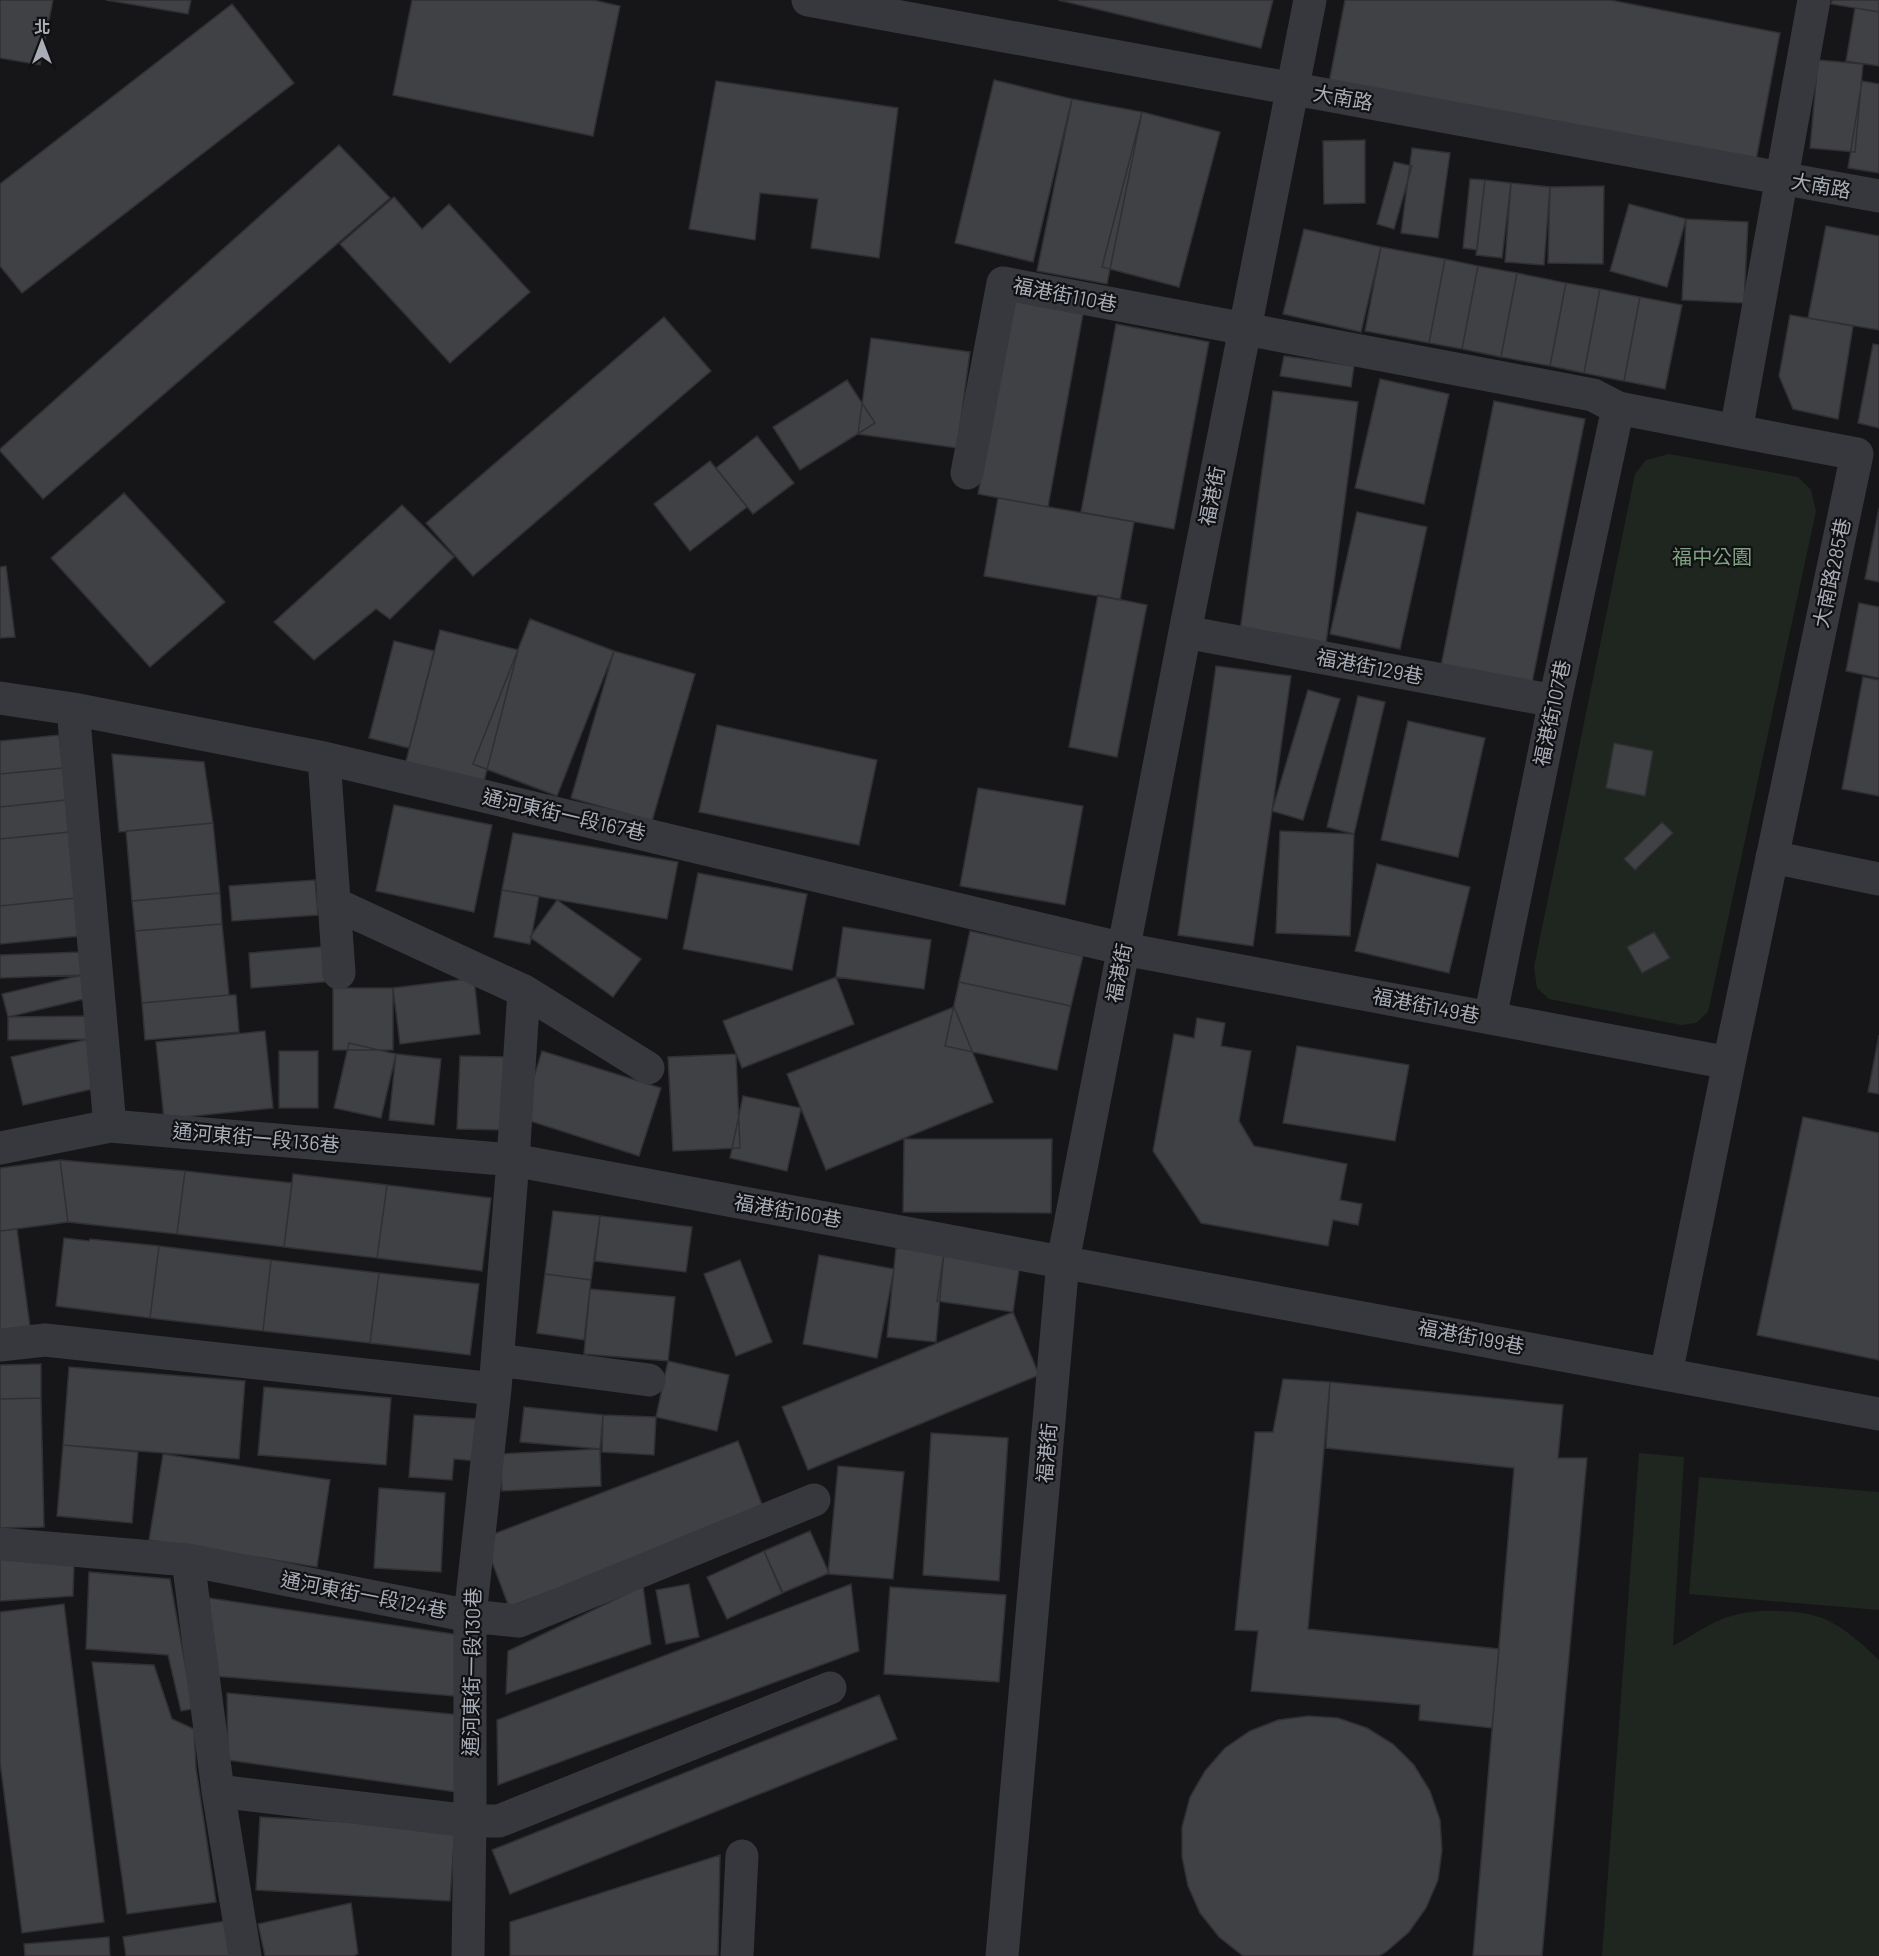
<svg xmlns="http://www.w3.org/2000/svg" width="1879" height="1956" font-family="Barlow,'Noto Sans TC',sans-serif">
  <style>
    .green { fill: #1e261f }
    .building { fill: #404145; stroke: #303034; stroke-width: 1.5 }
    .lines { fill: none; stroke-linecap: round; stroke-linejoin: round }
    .minor { stroke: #37383d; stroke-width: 33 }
    .labels { text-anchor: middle; stroke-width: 4.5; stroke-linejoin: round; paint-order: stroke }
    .street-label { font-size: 20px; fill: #a8adb8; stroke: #111113 }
    .park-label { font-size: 20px; fill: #7fa381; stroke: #111113 }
  </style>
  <rect width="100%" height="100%" fill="#161618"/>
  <path class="green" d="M 1669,454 L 1798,477 L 1811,490 L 1816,511 L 1708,1012 L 1696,1023 L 1681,1025 L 1549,999 L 1537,988 L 1534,967 L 1635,474 L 1646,460 Z
    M 1639,1453 L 1684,1457 L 1673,1646 C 1692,1636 1710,1622 1731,1616 C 1754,1609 1796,1609 1819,1617 C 1841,1624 1862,1644 1879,1660 L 1879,1956 L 1602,1956 Z
    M 1699,1477 L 1879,1492 L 1879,1610 L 1689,1594 Z"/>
  <path class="building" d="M 0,0 L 53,0 L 40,65 L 0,58 Z
    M 106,0 L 191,0 L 188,14 Z
    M 412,0 L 593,0 L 620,6 L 593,136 L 393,95 Z
    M 1058,0 L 1273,0 L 1261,48 Z
    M 1345,0 L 1610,0 L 1780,33 L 1754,171 L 1328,88 Z
    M 1832,0 L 1879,0 L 1879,12 L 1831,4 Z
    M 232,4 L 294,83 L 22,293 L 0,266 L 0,184 Z
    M 1855,8 L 1879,12 L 1879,66 L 1846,61 Z
    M 1818,60 L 1863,64 L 1855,152 L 1810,148 Z
    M 994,80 L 1072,99 L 1033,262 L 955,243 Z
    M 716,81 L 898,108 L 879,258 L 811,248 L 818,199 L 760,193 L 755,240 L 689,229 Z
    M 1862,81 L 1879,84 L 1879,173 L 1848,168 Z
    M 1072,99 L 1142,112 L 1107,284 L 1037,271 Z
    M 1142,112 L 1220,132 L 1179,287 L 1102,267 Z
    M 1365,140 L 1365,203 L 1324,204 L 1323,141 Z
    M 339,145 L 390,198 L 43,499 L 0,451 L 0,449 Z
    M 1412,148 L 1450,153 L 1438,238 L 1401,233 Z
    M 1394,162 L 1412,166 L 1394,229 L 1377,224 Z
    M 1470,179 L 1485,180 L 1477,250 L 1463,248 Z
    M 1485,180 L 1511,183 L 1502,258 L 1476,255 Z
    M 1511,183 L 1550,187 L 1544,265 L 1505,262 Z
    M 1604,186 L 1603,264 L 1548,263 L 1550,187 Z
    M 394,197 L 422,229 L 449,204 L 530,292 L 450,363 L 340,244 Z
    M 1629,204 L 1686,219 L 1667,287 L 1610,271 Z
    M 1686,219 L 1748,222 L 1744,303 L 1682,300 Z
    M 1826,226 L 1879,236 L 1879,330 L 1808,318 Z
    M 1304,229 L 1381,247 L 1361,332 L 1283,314 Z
    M 1381,247 L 1445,259 L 1429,343 L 1365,331 Z
    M 1445,259 L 1478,266 L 1462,349 L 1429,343 Z
    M 1478,266 L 1517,273 L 1501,357 L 1462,349 Z
    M 1517,273 L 1566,283 L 1550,366 L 1501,357 Z
    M 1566,283 L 1600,289 L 1584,373 L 1550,366 Z
    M 1600,289 L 1640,297 L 1624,381 L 1584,373 Z
    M 1640,297 L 1682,305 L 1665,389 L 1624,381 Z
    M 1013,301 L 1083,314 L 1048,507 L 978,494 Z
    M 1790,315 L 1853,326 L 1838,419 L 1793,409 L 1779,376 Z
    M 664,317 L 711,371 L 473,576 L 426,523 Z
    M 1116,324 L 1209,342 L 1174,529 L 1081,512 Z
    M 871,338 L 970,352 L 957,448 L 858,434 Z
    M 1873,344 L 1879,345 L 1879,428 L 1858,423 Z
    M 1284,356 L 1354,366 L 1351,387 L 1280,376 Z
    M 1380,379 L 1449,394 L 1424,504 L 1355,488 Z
    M 847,380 L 875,423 L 800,470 L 773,427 Z
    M 1273,391 L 1358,402 L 1326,643 L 1240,631 Z
    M 1494,401 L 1585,419 L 1532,683 L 1441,666 Z
    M 757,436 L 794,483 L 753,514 L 716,468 Z
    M 710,461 L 747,507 L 690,551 L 654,504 Z
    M 124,493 L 225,602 L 150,667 L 51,558 Z
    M 998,498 L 1134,522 L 1120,600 L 984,576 Z
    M 402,505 L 454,557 L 390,619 L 376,609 L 314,660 L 274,622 Z
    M 1879,508 L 1879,582 L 1865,579 Z
    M 1357,512 L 1427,527 L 1400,649 L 1330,634 Z
    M 6,566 L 15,637 L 0,638 L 0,567 Z
    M 1098,595 L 1147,605 L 1117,757 L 1069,747 Z
    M 1859,603 L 1879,607 L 1879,678 L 1846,671 Z
    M 530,619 L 614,651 L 557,796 L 473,764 Z
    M 440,630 L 518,650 L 483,785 L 405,765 Z
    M 394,641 L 434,651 L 409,748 L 369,738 Z
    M 614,651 L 695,674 L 652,821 L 571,798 Z
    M 1216,666 L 1291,676 L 1253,946 L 1178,935 Z
    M 1863,677 L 1879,680 L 1879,796 L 1842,789 Z
    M 1308,690 L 1340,699 L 1303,820 L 1272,811 Z
    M 1358,696 L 1385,702 L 1354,834 L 1327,827 Z
    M 1408,721 L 1485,738 L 1458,857 L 1381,840 Z
    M 717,725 L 877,760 L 859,845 L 699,812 Z
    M 59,735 L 63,768 L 0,774 L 0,741 Z
    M 1614,743 L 1653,751 L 1645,796 L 1606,788 Z
    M 112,754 L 204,762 L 213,823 L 119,832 Z
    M 63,768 L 66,800 L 0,807 L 0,774 Z
    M 978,788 L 1083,806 L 1065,905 L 960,886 Z
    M 66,800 L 69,832 L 0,839 L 0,807 Z
    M 394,805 L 492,825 L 474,912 L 376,891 Z
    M 1662,822 L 1673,833 L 1635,870 L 1624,859 Z
    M 213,823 L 220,893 L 132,901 L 126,831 Z
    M 1280,831 L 1354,834 L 1350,936 L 1276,933 Z
    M 69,832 L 76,898 L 0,906 L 0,839 Z
    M 513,833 L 678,862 L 667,919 L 502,890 Z
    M 1377,864 L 1470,887 L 1449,973 L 1355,951 Z
    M 698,873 L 807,894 L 792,970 L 683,949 Z
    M 315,880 L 318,915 L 232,921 L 229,886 Z
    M 502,890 L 539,896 L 530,944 L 494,937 Z
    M 220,893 L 222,924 L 135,931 L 132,901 Z
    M 76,898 L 80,936 L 0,944 L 0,906 Z
    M 557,900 L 641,959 L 613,997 L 530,937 Z
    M 222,924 L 229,995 L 142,1003 L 135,931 Z
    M 843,927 L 931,940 L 924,989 L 836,977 Z
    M 970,931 L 1083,956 L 1071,1006 L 959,982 Z
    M 1654,932 L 1670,958 L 1642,973 L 1627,947 Z
    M 331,946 L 334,981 L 251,988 L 249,953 Z
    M 81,952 L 82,975 L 0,978 L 0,955 Z
    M 82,975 L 88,998 L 8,1017 L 2,994 Z
    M 836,977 L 854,1024 L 742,1068 L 723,1021 Z
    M 474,978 L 480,1034 L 400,1044 L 393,988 Z
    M 959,982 L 1071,1006 L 1057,1070 L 945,1046 Z
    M 333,988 L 393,988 L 393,1050 L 333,1050 Z
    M 229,995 L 236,995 L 239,1032 L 145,1040 L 142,1003 Z
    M 954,1007 L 993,1102 L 826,1170 L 787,1074 Z
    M 89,1016 L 89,1039 L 8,1040 L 8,1017 Z
    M 1197,1018 L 1225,1023 L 1221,1046 L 1251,1051 L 1239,1121 L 1254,1146 L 1347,1164 L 1340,1200 L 1362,1204 L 1358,1225 L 1333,1220 L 1328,1246 L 1201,1223 L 1153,1151 L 1174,1034 L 1194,1038 Z
    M 265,1031 L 273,1108 L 164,1119 L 156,1042 Z
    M 1879,1035 L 1879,1094 L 1868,1092 Z
    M 89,1039 L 101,1087 L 23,1105 L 11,1057 Z
    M 349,1043 L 396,1054 L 381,1118 L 334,1108 Z
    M 1297,1046 L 1409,1065 L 1395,1141 L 1283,1123 Z
    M 279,1051 L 318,1051 L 318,1108 L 279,1108 Z
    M 542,1051 L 661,1088 L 639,1156 L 521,1118 Z
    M 396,1054 L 441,1059 L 434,1125 L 389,1120 Z
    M 736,1054 L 740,1148 L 673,1151 L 668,1057 Z
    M 460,1056 L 506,1057 L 504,1130 L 457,1129 Z
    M 743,1096 L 801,1108 L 787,1171 L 730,1158 Z
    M 1803,1117 L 1879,1133 L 1879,1360 L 1757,1335 Z
    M 904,1139 L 1052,1139 L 1051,1213 L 903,1212 Z
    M 60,1160 L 68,1222 L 0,1231 L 0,1168 Z
    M 60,1160 L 185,1171 L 177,1234 L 68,1222 Z
    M 185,1171 L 292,1183 L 284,1247 L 177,1234 Z
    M 293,1174 L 387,1185 L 377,1258 L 284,1247 Z
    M 387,1185 L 491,1198 L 482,1271 L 377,1258 Z
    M 553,1211 L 600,1216 L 591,1280 L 545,1274 Z
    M 600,1216 L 692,1227 L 686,1272 L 595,1261 Z
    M 17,1229 L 30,1327 L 0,1331 L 0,1231 Z
    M 64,1238 L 89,1241 L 90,1239 L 159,1246 L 150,1318 L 56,1306 Z
    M 159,1246 L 271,1260 L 263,1331 L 150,1318 Z
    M 896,1248 L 944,1252 L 936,1342 L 887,1337 Z
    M 944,1252 L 1020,1263 L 1013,1312 L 937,1301 Z
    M 819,1255 L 894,1269 L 877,1358 L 803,1344 Z
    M 271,1260 L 379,1273 L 370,1343 L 263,1331 Z
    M 740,1260 L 772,1342 L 736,1356 L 704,1274 Z
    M 379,1273 L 479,1284 L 470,1355 L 370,1343 Z
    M 545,1274 L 591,1280 L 584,1340 L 537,1333 Z
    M 590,1289 L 675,1297 L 668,1361 L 584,1354 Z
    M 1013,1312 L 1039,1375 L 808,1470 L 782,1407 Z
    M 668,1361 L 729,1375 L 717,1431 L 656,1417 Z
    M 41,1364 L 41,1398 L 0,1399 L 0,1365 Z
    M 69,1367 L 245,1381 L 239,1459 L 63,1445 Z
    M 1283,1379 L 1330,1382 L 1308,1629 L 1499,1649 L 1492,1728 L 1419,1720 L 1420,1705 L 1251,1691 L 1258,1631 L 1235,1630 L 1255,1432 L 1273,1432 Z
    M 1330,1382 L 1563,1405 L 1558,1458 L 1587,1458 L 1542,1956 L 1473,1956 L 1514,1468 L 1326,1448 Z
    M 264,1387 L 391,1398 L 386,1465 L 258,1455 Z
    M 41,1398 L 44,1527 L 0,1528 L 0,1399 Z
    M 524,1407 L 603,1415 L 600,1449 L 520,1442 Z
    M 414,1415 L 479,1419 L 476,1461 L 454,1459 L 452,1480 L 409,1477 Z
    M 603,1415 L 656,1417 L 654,1455 L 602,1452 Z
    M 931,1433 L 1008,1438 L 999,1581 L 923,1575 Z
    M 738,1441 L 764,1510 L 509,1607 L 483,1538 Z
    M 63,1445 L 138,1452 L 132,1523 L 57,1516 Z
    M 600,1449 L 601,1486 L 502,1491 L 500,1454 Z
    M 163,1454 L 330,1480 L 317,1567 L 149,1540 Z
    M 838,1466 L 904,1472 L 893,1579 L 828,1574 Z
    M 379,1488 L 445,1493 L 441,1572 L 374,1568 Z
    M 810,1531 L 829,1573 L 782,1593 L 764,1551 Z
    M 764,1551 L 783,1593 L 727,1619 L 707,1577 Z
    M 0,1557 L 74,1565 L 73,1596 L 0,1601 Z
    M 89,1572 L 170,1579 L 193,1709 L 181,1711 L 168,1655 L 86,1649 Z
    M 689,1584 L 699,1637 L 666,1644 L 656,1590 Z
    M 851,1584 L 859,1651 L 498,1785 L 497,1720 Z
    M 643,1586 L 651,1644 L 506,1694 L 508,1651 Z
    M 890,1587 L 1006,1595 L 999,1682 L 884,1674 Z
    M 209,1598 L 466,1636 L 466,1697 L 214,1676 Z
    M 64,1604 L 104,1922 L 22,1933 L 0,1762 L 0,1612 Z
    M 92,1662 L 154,1665 L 172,1719 L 194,1729 L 196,1768 L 216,1902 L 127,1914 Z
    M 227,1693 L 461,1715 L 456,1792 L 228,1760 Z
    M 879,1695 L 897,1739 L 510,1894 L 492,1850 Z
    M 1308,1716 L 1338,1718 L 1367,1728 L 1393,1744 L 1414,1765 L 1430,1791 L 1440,1820 L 1442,1850 L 1438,1880 L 1426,1908 L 1409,1932 L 1386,1952 L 1379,1956 L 1243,1956 L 1219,1937 L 1200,1913 L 1188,1886 L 1182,1857 L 1182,1827 L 1190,1797 L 1205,1771 L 1225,1748 L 1250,1731 L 1278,1720 Z
    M 260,1817 L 455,1828 L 450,1901 L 256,1890 Z
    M 720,1855 L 718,1956 L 510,1956 L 510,1922 Z
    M 351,1903 L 358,1954 L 353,1956 L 265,1956 L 258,1924 Z
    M 226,1921 L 231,1956 L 126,1956 L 123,1937 Z
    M 109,1937 L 110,1956 L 25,1956 L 24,1944 Z"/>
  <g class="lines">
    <path class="minor" d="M 808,0 L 1879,196
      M 967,473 L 1003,283 L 1593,395 L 1618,408 L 1736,431
      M 1185,632 L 1555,701
      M 0,698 L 73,709 L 324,758 L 1124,949 L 1729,1063
      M 73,709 L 110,1126
      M 324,758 L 339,973
      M 1772,857 L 1879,879
      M 333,903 L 524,991 L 648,1068
      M 1490,1018 L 1555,701 L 1618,408
      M 0,1148 L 110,1126 L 513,1160 L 1879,1414
      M 0,1345 L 45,1340 L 495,1389
      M 498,1360 L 649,1380
      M 1666,1374 L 1729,1063 L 1857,454 L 1736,431 L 1814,0
      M 0,1544 L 188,1560 L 470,1616 L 519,1621 L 814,1500
      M 188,1560 L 218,1791 L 245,1956
      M 218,1791 L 470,1821 L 499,1821 L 830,1688
      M 468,1956 L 470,1821 L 470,1616 L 495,1389 L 513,1160 L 524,991
      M 737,1956 L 742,1856
      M 1002,1956 L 1063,1261 L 1185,632 L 1310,0"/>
  </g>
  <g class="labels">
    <g class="street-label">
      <text transform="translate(1343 98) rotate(10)" y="7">大南路</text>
      <text transform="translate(1821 186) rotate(10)" y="7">大南路</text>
      <text transform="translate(1065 295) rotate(11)" y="7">福港街110巷</text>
      <text transform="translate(1212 496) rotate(-79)" y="7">福港街</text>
      <text transform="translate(1832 573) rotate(-78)" y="7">大南路285巷</text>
      <text transform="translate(1370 667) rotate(11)" y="7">福港街129巷</text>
      <text transform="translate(1552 713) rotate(-78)" y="7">福港街107巷</text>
      <text transform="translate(564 815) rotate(13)" y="7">通河東街一段167巷</text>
      <text transform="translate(1119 973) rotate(-79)" y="7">福港街</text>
      <text transform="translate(1426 1006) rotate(11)" y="7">福港街149巷</text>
      <text transform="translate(256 1138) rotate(5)" y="7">通河東街一段136巷</text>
      <text transform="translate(788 1211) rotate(10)" y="7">福港街160巷</text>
      <text transform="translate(1471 1337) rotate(11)" y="7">福港街199巷</text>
      <text transform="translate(1047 1453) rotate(-85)" y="7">福港街</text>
      <text transform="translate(364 1595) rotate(11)" y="7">通河東街一段124巷</text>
      <text transform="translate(472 1672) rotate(-89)" y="7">通河東街一段130巷</text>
    </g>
    <g class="park-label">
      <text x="1712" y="564">福中公園</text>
    </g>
  </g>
  <g transform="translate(42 42)" stroke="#111113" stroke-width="4.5" paint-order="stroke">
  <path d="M0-4.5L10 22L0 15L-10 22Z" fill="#a8adb8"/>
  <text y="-9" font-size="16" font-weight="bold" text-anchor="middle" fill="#a8adb8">北</text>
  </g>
</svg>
